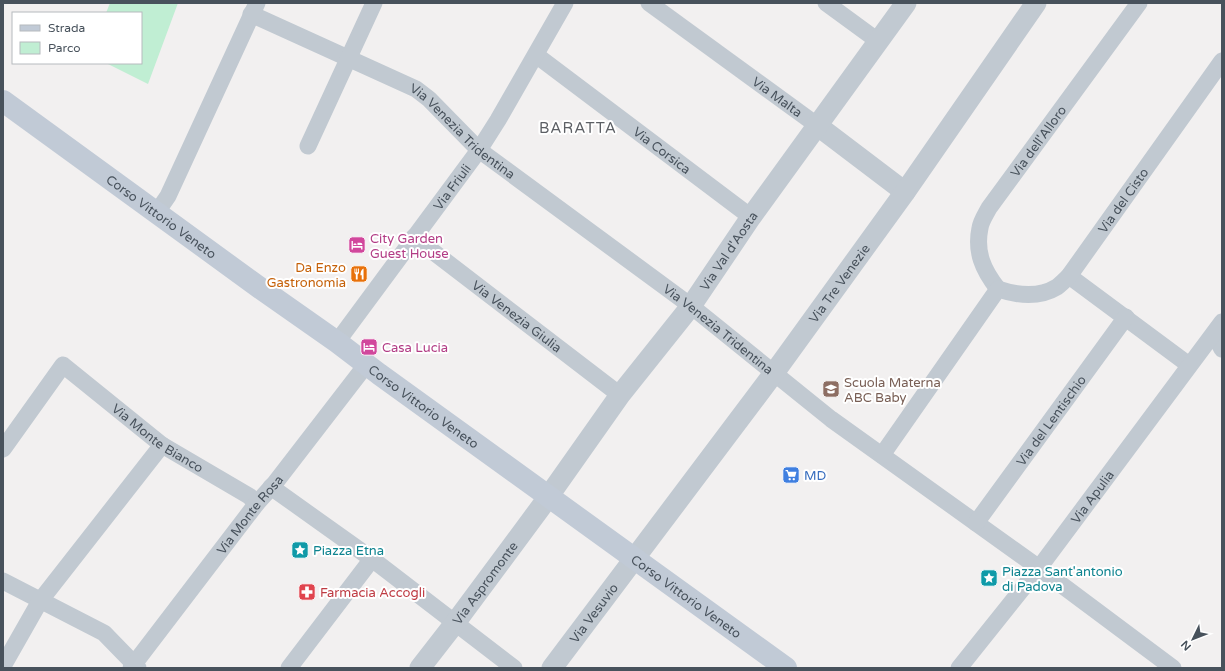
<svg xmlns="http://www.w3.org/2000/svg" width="1225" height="671" font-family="'Varela Round',sans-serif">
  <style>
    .green { fill: #c0eed3 }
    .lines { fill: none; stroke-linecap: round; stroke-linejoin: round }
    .minor { stroke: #c1c9d1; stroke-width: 17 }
    .tertiary { stroke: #c1c9d1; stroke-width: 21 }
    .secondary { stroke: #c1cad6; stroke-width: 22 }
    .labels { text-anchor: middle; stroke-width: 4; stroke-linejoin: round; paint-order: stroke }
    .street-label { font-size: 13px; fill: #48525c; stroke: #fff }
    .hotel-label { font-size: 13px; fill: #b23c85; stroke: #fff; text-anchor: start }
    .food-label { font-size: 13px; fill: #c56008; stroke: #fff; text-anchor: end }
    .education-label { font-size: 13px; fill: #785e54; stroke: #fff; text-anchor: start }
    .shop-label { font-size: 13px; fill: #366cbe; stroke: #fff; text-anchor: start }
    .culture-label { font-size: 13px; fill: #0d838f; stroke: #fff; text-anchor: start }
    .health-label { font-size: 13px; fill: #be3a42; stroke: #fff; text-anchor: start }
    .quarter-label { font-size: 15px; letter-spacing: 1px; fill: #5c5f64; stroke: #fff }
  </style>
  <rect width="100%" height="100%" fill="#f2f0f0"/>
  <path class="green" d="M 110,3 L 178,3 L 148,84 L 106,63 L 141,63 L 141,13 L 106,13 Z"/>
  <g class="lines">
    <g class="minor">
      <path id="s1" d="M 649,3 L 818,126"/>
      <path d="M 826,3 L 878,41"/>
      <path id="s2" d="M 251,14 L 416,89 L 429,99 L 479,150 L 691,306 L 831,419 L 1039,568 L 1173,668"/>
      <path id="s3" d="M 536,55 L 751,217"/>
      <path d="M 308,146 L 374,3"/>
      <path d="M 157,212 L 168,196 L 257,3"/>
      <path id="s4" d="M 414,237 L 620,395"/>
      <path d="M 1069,276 L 1189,365"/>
      <path id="s5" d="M 998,289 C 983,270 975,252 980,228 C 981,221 986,214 989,208 L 1139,3"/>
      <path id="s6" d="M 998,289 C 1016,295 1039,298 1057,287 C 1061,284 1065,280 1069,276 L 1222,61"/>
      <path d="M 1214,334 L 1222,349"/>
      <path id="s7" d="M 337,342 L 479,150 L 498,120 L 565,3"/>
      <path id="s8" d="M 3,449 L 63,365 L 162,445 L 249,496 L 257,503"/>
      <path d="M 882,455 L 998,289"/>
      <path d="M 271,487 L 372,559 L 514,668"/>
      <path id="s9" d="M 976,523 L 1126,317"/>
      <path d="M 3,581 L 104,633 L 138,668"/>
      <path d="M 3,666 L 40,601 L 162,445"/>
      <path id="s10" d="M 131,668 L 257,503 L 275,483 L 366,365"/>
      <path d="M 289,668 L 372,559"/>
      <path id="s11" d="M 959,668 L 1039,568 L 1222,322"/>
    </g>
    <g class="tertiary">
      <path d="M 818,126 L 905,192"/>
      <path id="s12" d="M 420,668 L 455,623 L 541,507 L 620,395 L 691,306 L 751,217 L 906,3"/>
      <path id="s13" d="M 552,668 L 774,373 L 905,192 L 1036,3"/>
    </g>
    <path class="secondary" id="s14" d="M 3,101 L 260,288 L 337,342 L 379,374 L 786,668"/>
  </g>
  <defs>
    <symbol id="hotel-square" viewBox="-11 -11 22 22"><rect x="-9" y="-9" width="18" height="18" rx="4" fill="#d1479c" stroke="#fff"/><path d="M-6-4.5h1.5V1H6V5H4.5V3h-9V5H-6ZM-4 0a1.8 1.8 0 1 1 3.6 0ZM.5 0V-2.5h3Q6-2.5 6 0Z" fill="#fff"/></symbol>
    <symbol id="restaurant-square" viewBox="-11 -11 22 22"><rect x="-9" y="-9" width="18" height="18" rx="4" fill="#e8710a" stroke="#fff"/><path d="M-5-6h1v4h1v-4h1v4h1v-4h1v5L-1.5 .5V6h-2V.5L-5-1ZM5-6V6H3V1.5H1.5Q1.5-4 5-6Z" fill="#fff"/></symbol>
    <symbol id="school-square" viewBox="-11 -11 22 22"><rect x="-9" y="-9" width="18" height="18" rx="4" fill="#8d6e63" stroke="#fff"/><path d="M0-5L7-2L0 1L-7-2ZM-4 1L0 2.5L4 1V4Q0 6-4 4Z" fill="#fff"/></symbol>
    <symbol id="supermarket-square" viewBox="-11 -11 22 22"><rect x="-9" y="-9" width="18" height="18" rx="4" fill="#3f7fe0" stroke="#fff"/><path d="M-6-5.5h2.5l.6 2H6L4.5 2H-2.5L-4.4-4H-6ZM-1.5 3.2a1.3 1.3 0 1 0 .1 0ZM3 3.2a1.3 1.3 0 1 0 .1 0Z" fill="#fff"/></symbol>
    <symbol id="sight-square" viewBox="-11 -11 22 22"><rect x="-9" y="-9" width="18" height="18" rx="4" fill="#0f9aa8" stroke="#fff"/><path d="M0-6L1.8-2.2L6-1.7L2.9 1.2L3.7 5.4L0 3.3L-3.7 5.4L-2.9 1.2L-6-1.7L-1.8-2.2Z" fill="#fff"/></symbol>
    <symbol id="pharmacy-square" viewBox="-11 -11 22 22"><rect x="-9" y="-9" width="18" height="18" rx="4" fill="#e0444e" stroke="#fff"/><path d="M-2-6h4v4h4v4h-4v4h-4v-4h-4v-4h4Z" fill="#fff"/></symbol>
  </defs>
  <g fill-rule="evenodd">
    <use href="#hotel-square" x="347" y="235" width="20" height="20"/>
    <use href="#restaurant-square" x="349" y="264" width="20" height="20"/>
    <use href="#hotel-square" x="359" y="337" width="20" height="20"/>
    <use href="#school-square" x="821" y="379" width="20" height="20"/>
    <use href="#supermarket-square" x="781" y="465" width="20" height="20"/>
    <use href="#sight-square" x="290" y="540" width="20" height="20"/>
    <use href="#sight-square" x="979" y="568" width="20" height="20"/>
    <use href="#pharmacy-square" x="297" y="582" width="20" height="20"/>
  </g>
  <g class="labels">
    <g class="street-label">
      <text dy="5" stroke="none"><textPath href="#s1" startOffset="159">Via Malta</textPath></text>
      <text dy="5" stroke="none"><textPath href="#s2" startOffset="244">Via Venezia Tridentina</textPath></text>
      <text dy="5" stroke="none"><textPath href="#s5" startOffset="171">Via dell'Alloro</textPath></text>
      <text dy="5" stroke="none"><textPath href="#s3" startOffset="158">Via Corsica</textPath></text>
      <text dy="5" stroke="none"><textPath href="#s7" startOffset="193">Via Friuli</textPath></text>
      <text dy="5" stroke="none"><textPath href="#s6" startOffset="170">Via del Cisto</textPath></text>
      <text dy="5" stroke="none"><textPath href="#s14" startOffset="196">Corso Vittorio Veneto</textPath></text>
      <text dy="5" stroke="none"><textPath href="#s12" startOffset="519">Via Val d'Aosta</textPath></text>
      <text dy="5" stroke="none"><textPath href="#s13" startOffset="480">Via Tre Venezie</textPath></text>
      <text dy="5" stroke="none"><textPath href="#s4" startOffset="130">Via Venezia Giulia</textPath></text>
      <text dy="5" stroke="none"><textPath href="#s2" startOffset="568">Via Venezia Tridentina</textPath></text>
      <text dy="5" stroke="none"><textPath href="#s14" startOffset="520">Corso Vittorio Veneto</textPath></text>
      <text dy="5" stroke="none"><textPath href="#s9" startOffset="127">Via del Lentischio</textPath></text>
      <text dy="5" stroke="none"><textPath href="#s8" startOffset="223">Via Monte Bianco</textPath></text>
      <text dy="5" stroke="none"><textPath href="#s11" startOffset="217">Via Apulia</textPath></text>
      <text dy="5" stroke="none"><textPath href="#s10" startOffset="194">Via Monte Rosa</textPath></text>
      <text dy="5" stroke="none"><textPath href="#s12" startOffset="107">Via Aspromonte</textPath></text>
      <text dy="5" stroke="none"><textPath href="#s14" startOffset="844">Corso Vittorio Veneto</textPath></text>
      <text dy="5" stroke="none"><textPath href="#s13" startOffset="69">Via Vesuvio</textPath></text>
    </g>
    <g class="hotel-label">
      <text x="370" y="243">City Garden<tspan x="370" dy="15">Guest House</tspan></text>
      <text x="382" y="352">Casa Lucia</text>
    </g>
    <g class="food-label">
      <text x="346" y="272">Da Enzo<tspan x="346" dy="15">Gastronomia</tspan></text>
    </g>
    <g class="education-label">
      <text x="844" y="387">Scuola Materna<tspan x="844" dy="15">ABC Baby</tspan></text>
    </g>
    <g class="shop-label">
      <text x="804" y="480">MD</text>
    </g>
    <g class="culture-label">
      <text x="313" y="555">Piazza Etna</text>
      <text x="1002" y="576">Piazza Sant'antonio<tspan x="1002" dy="15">di Padova</tspan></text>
    </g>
    <g class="health-label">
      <text x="320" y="597">Farmacia Accogli</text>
    </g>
    <g class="quarter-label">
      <text x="578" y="133">BARATTA</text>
    </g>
  </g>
  <rect width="1225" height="671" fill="none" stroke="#48525c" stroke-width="8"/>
  <rect x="12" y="12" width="130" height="52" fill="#ffffff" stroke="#b6babe"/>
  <rect x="20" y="25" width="20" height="6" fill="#c1cad6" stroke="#b6babe"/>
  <text x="48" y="32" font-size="12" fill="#48525c">Strada</text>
  <rect x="20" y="42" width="20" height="12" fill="#c0eed3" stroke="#b6babe"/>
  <text x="48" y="52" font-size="12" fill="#48525c">Parco</text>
  <g transform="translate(1193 639) rotate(227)" stroke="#ffffff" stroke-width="3" paint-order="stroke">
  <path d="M0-3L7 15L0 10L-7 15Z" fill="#48525c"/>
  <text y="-6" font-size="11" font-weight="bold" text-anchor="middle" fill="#48525c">N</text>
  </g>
</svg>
